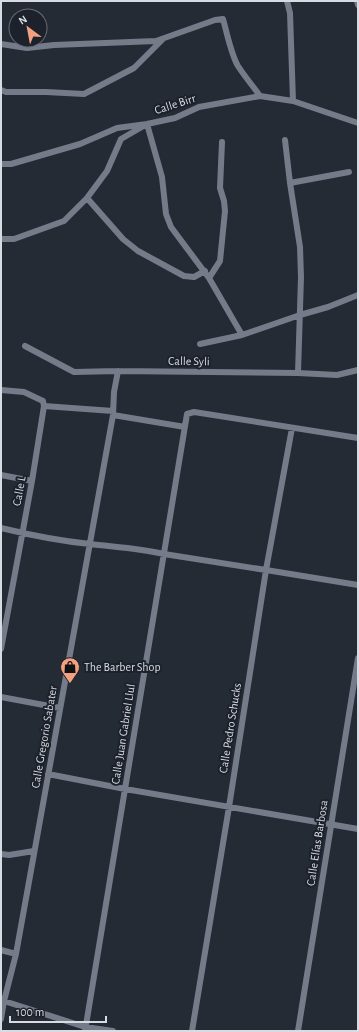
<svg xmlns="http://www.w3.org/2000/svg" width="359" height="1032" font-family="'Alegreya Sans',sans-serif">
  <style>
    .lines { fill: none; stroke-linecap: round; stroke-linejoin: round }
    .minor { stroke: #757b88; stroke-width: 6 }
    .labels { text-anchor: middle; stroke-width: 4; stroke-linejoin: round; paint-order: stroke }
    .street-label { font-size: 12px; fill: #d8dce2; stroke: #1c212b }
    .poi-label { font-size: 12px; fill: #d8dce2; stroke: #1c212b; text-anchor: start }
  </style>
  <rect width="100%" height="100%" fill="#252b35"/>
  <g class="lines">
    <path class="minor" d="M 287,1 L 290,13 L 293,101
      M 357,1 L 358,5
      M 1,44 L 27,48 L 54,45 L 156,41 L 215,20 L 223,19 C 227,33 231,54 238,66 C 245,77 253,86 260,96
      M 1,90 L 6,92 L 46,92 L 84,94 L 134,68 L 163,39
      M 285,140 L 290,183 L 300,247 L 301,277 L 298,373
      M 1,164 L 11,164 L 80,144 L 117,128 L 147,124 L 175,118 L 199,107 L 260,96 L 293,101 L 358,123
      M 290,183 L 349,172
      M 87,198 L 123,239 L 138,251 L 184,276 L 194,277 L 205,271
      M 1,239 L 14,239 L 64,221 L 87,198 L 107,171 L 121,139 L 147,124 L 162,177 L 166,214 L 171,227 L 209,278 L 242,335
      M 209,278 L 220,261 L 225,211 L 224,201 L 220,188 L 222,142
      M 200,344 L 242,335 L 300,315 L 328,307 L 358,295
      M 25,346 L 74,372 L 118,371 L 298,373 L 337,375 L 358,370
      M 1,390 L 24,392 L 43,401 L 44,406 L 32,481 L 1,649
      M 44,406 L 113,411
      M 113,415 L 185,427
      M 1,475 L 32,481
      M 1,528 C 30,535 60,541 90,544 C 115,547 139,548 164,554 L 266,570 L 358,585
      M 1,697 L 60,708
      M 48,774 L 125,789 L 358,829
      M 1,854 L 9,855 L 34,851
      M 1,950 L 16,954
      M 4,1001 L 85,1027 L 113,1031
      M 1,1019 L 4,1001 L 16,954 L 113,415 L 114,392 L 118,371
      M 85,1031 L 187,414 L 194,412 L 358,438
      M 192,1031 L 229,807 L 266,570 L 292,428
      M 298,1031 L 358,658"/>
  </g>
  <defs>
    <symbol id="shop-pin" viewBox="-11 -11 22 30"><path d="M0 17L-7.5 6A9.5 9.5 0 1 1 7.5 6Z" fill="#f2a080" stroke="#1c212b"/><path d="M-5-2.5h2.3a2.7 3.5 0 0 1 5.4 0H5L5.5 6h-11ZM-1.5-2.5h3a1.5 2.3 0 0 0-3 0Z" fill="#111"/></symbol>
  </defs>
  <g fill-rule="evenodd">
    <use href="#shop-pin" x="59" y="656" width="22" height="30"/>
  </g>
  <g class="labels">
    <g class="street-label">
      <text transform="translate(175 104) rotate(-18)" y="4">Calle Birr</text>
      <text transform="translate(189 361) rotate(1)" y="4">Calle Syli</text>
      <text transform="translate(19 491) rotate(-80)" y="4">Calle L</text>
      <text transform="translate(230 728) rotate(-81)" y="4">Calle Pedro Schucks</text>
      <text transform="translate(123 734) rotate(-81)" y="4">Calle Juan Gabriel Llul</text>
      <text transform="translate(44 737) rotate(-80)" y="4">Calle Gregorio Sabater</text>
      <text transform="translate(317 843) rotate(-81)" y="4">Calle Elías Barbosa</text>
    </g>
    <g class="poi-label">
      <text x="84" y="671">The Barber Shop</text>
    </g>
  </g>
  <rect width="359" height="1032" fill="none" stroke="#d8dce2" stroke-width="4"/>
  <g transform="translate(28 28) rotate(328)"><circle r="19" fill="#1c212b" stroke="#676c74"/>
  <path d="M0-3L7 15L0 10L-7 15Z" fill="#f2a080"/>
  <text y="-6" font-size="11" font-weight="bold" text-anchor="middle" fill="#d8dce2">N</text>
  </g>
  <path d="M10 1016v6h96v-6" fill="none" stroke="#d8dce2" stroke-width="2"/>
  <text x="16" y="1016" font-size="12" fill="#d8dce2" stroke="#1c212b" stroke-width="3" paint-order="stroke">100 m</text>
</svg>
